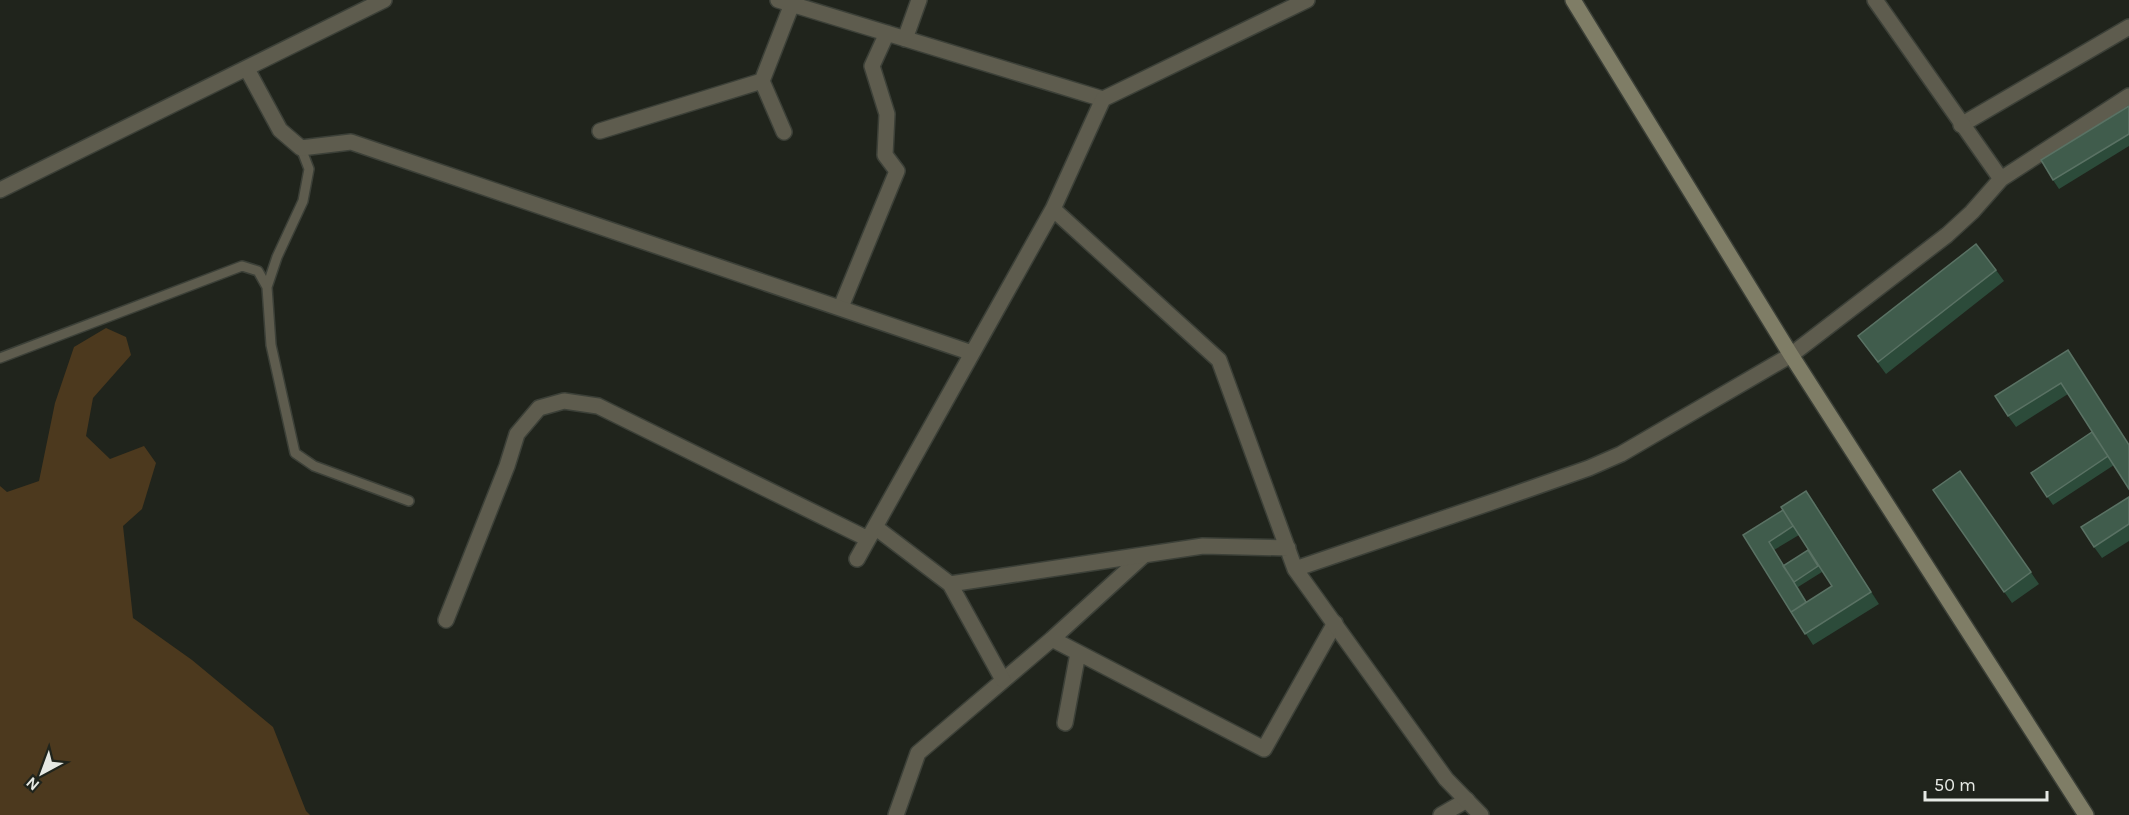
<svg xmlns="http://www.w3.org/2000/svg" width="2129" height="815" font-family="Karla,sans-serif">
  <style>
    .green { fill: #4c391e }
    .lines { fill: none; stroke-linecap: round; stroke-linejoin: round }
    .service-casing { stroke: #3c4038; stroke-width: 12 }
    .minor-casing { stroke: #3c4038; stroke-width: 18 }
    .tertiary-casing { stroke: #3c4038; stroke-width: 18 }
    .secondary-casing { stroke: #3c4038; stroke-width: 18 }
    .service { stroke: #5e5c4e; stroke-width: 9 }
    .minor { stroke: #5e5c4e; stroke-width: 15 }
    .tertiary { stroke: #5e5c4e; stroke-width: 15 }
    .secondary { stroke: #7f7d66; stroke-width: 15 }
    .wall { fill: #2c4b3a; fill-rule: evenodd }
    .shaded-wall { fill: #1f3426 }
    .building { fill: #405c4c; stroke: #5a7264; stroke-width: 1.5 }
  </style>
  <rect width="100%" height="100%" fill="#20241c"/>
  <path class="green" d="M 106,328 L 126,337 L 131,355 L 93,398 L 86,436 L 110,459 L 144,446 L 156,463 L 142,509 L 123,526 L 133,618 L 192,660 L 273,727 L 306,811 L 310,815 L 0,815 L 0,486 L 7,492 L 39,481 L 55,403 L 74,347 Z"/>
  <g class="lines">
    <defs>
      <path id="service" d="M 267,287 L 277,257 L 303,201 L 309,169 L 301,148
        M 0,358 L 242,266 L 258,271 L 267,287 L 271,345 L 295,453 L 314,466 L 409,501"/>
      <path id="minor" d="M 778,0 L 1103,99
        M 905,39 L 919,0
        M 1961,125 L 2129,27
        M 600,131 L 762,81
        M 784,132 L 762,81 L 792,4
        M 841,307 L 897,171 L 885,155 L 887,114 L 872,66 L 887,33
        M 1143,556 L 1052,639 L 1264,749 L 1335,623
        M 1065,723 L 1078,653
        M 896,815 L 918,753 L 1052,639
        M 1441,815 L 1467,800"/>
      <path id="tertiary" d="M 1307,0 L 1103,99 L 1053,209 L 1219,360 L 1295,569 L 1446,779 L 1481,815
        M 1875,0 L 2001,179
        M 247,69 L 280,130 L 301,148 L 351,142 L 972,353
        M 0,190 L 384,0
        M 875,527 L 950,584 L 1203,546 L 1288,548
        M 857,559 L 1053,209
        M 1295,569 L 1498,500 L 1589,468 L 1621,454 L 1791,355 L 1947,235 L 1972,212 L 2001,179 L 2129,96
        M 950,584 L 1003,680
        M 446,620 L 507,466 L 517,434 L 539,408 L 564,401 L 598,406 L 868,539"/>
      <path id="secondary" d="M 1573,0 L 1791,355 L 2086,815"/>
    </defs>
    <use href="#service" class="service-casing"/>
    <use href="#minor" class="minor-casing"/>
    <use href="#tertiary" class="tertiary-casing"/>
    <use href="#secondary" class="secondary-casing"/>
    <use href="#service" class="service"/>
    <use href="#minor" class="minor"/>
    <use href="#tertiary" class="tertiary"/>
    <use href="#secondary" class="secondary"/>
  </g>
  <path class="wall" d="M 2129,106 L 2129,146 L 2059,189 L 2053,180 Z
    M 1996,270 L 2004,281 L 1886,374 L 1858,336 Z
    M 2068,350 L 2075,361 L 2114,465 L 2053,505 L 2031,473 L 2092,432 L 2068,394 L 2016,427 L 2008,416 Z
    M 1960,471 L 2039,584 L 2012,603 L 1933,490 Z
    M 2129,497 L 2129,541 L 2102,558 L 2094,547 Z
    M 1814,502 L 1879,604 L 1813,645 L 1743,535 L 1783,510 ZM 1799,535 L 1808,550 L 1784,565 L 1774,550 ZM 1822,572 L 1832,586 L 1807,602 L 1798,587 Z"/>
  <path class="shaded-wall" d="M 1806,491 L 1814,502 L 1879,604 L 1871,592 Z"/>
  <path class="building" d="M 2129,106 L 2129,134 L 2053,180 L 2041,160 Z
    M 1976,244 L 1996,270 L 1878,362 L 1858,336 Z
    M 2068,350 L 2129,445 L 2129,489 L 2061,383 L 2008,416 L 1995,396 Z
    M 2092,432 L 2108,456 L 2047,497 L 2031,473 Z
    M 1960,471 L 2031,572 L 2004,592 L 1933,490 Z
    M 1806,491 L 1871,592 L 1805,634 L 1791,612 L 1832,586 L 1781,507 Z
    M 2129,497 L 2129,524 L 2094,547 L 2081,527 Z
    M 1783,510 L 1793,526 L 1769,542 L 1806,602 L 1791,612 L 1743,535 Z
    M 1808,550 L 1818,566 L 1794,582 L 1783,566 Z"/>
  <g transform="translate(42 773) rotate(221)" stroke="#20241c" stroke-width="4.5" paint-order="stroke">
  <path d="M0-4.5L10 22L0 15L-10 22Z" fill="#e6e9e4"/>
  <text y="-9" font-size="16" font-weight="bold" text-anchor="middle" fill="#e6e9e4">N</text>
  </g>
  <path d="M1925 791v9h122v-9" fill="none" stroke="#e6e9e4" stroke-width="3"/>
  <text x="1934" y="791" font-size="18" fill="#e6e9e4" stroke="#20241c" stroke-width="4.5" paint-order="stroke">50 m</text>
</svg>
